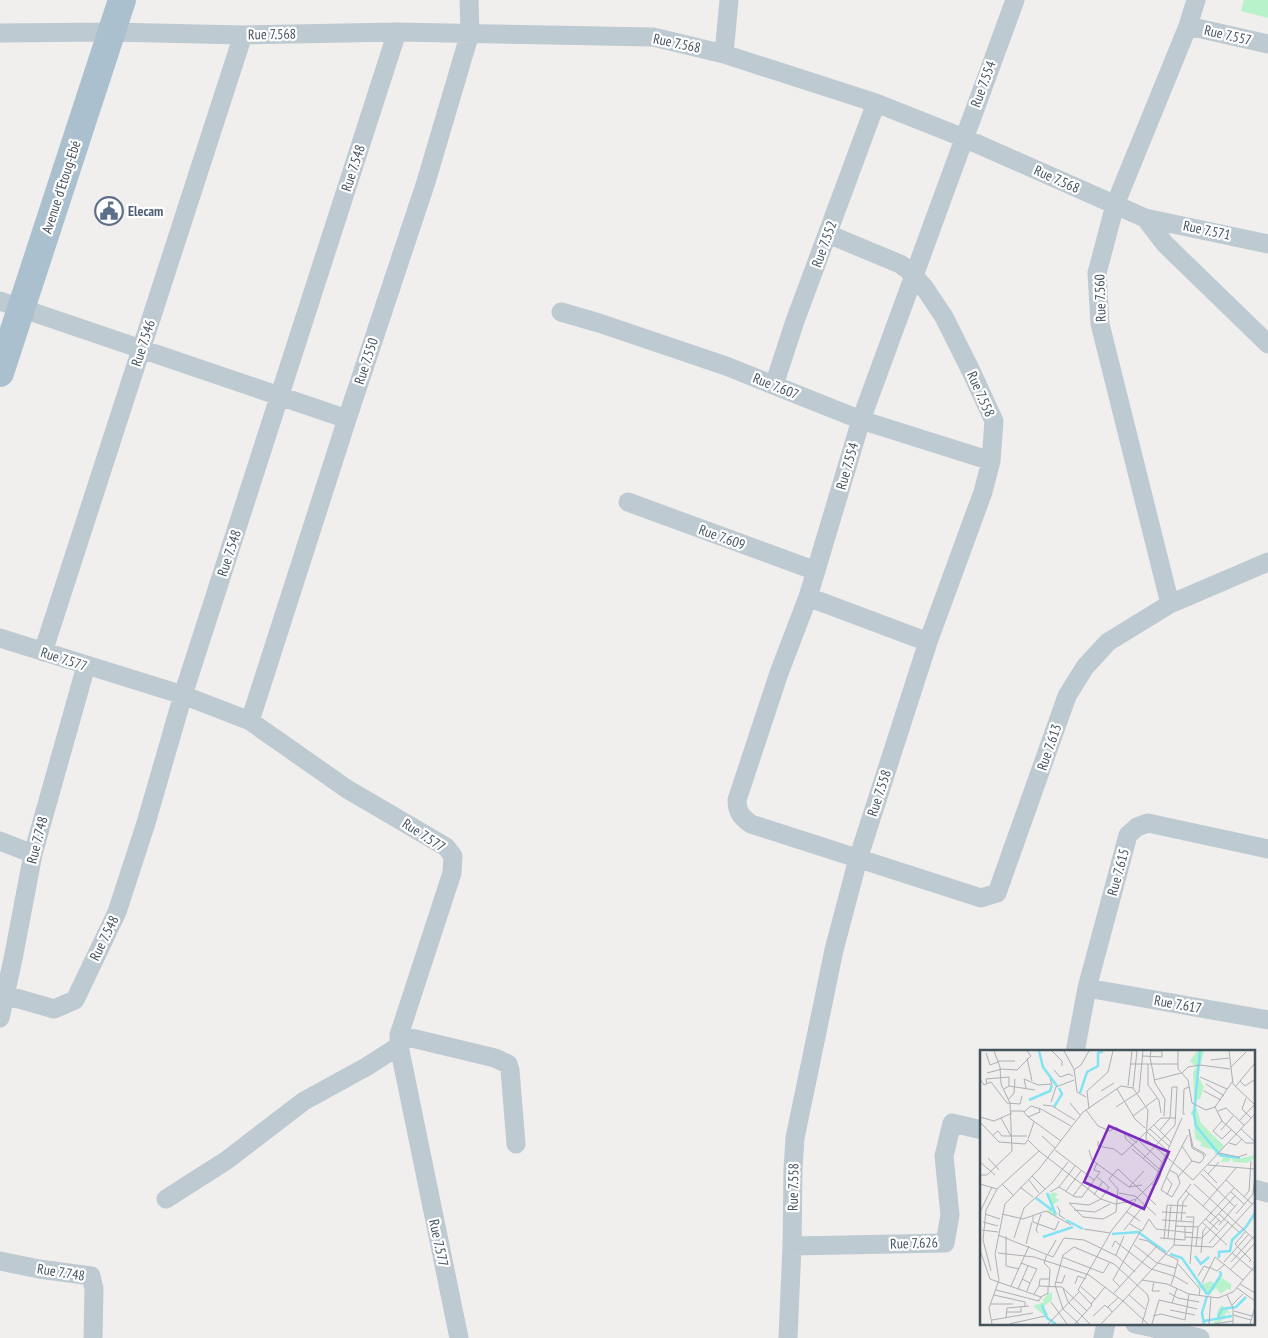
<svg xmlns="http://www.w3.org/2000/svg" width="1268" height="1338" font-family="'PT Sans Narrow',sans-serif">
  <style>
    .green { fill: #b8f2cb }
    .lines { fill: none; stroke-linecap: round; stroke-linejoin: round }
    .minor { stroke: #bdcad1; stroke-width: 19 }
    .primary { stroke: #abc0cf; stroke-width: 28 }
    .labels { text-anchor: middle; stroke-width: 4.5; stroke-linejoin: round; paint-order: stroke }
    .street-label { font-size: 14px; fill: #45535d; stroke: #fff }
    .service-label { font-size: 14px; font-weight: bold; fill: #4e5e75; stroke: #fff; text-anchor: start }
    .inset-river { fill: none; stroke: #82e3f3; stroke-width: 2.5 }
    .inset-road { fill: none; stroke: #acb0b4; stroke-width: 1 }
    .view { fill: #7b2cbf; fill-opacity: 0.15; stroke: #7b2cbf; stroke-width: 2.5 }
    .inset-edge { fill: none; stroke: #45535d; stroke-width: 2.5 }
  </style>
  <rect width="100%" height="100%" fill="#f1eeee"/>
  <path class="green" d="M 1244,0 L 1268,0 L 1268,18 L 1241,11 Z"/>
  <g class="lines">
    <path class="minor" d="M 1015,0 L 861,420 L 808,597 L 779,673 L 737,800 C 737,812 741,817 751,824 L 981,898 L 997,893 L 1067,696 L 1085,667 L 1108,642 L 1170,604 L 1268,562
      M 1188,26 L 1268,44
      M 0,33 L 111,32 L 243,35 L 397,32 L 653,37 L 724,54 L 876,103 L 964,138 L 1145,218 L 1165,244 L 1268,344
      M 724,54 L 729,0
      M 1145,218 L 1268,244
      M 0,301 L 347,419
      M 561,312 L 599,323 L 726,366 L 861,420 L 991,461
      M 774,385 L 795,321 L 876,103
      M 628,502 L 816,571
      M 808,597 L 928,642
      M 1170,604 L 1100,324 L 1097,273 L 1115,205 L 1188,26 L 1196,0
      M 0,638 L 183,695 L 250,721 L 347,789 L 446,847 L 453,856 L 452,873 L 399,1035 L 399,1046 L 459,1338
      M 43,652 L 243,35
      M 250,721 L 347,419 L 426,182 L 470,33 L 469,0
      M 0,841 L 33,854
      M 1087,988 L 1268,1020
      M 5,995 L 54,1009 L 75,1000 L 117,912 L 146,823 L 183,695 L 397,32
      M 0,1018 L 13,959 L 33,854 L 86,666
      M 399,1035 L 495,1058 L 508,1064 L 510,1070 L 516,1144
      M 1075,1052 L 1087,988 L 1128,835 L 1137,827 L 1148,823 L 1268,849
      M 1254,1189 L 1268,1193
      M 166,1199 L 227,1160 L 304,1101 L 366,1067 L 399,1046
      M 792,1246 L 945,1243 L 950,1215 L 944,1156 L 952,1123 L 982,1130
      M 0,1261 L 39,1269 L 91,1276 L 94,1289 L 93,1338
      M 1135,1324 L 1200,1338
      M 788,1338 L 792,1246 L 793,1169 L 795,1138 L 834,950 L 858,859 L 928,642 L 983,492 L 991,461 L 994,421 L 970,369 L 944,317 L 924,287 L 907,269 L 900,264 L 828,234
      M 1103,1338 L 1106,1324"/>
    <path class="primary" d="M 0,373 L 122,0"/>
  </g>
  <defs>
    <symbol id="civic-ring" viewBox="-11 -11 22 22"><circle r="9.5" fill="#fff" stroke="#5c6f8a" stroke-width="1.5"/><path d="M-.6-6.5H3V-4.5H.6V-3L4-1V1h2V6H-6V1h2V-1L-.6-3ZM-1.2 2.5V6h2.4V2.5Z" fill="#5c6f8a"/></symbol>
  </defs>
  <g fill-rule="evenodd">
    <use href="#civic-ring" x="93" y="195" width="32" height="32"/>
  </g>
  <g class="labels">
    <g class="street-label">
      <text transform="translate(272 34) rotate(-1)" y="5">Rue 7.568</text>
      <text transform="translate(1228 35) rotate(13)" y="5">Rue 7.557</text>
      <text transform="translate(677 43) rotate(12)" y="5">Rue 7.568</text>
      <text transform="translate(983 84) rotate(-70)" y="5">Rue 7.554</text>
      <text transform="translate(353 168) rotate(-72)" y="5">Rue 7.548</text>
      <text transform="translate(1057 179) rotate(24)" y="5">Rue 7.568</text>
      <text transform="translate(61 187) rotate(-72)" y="5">Avenue d'Etoug-Ebé</text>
      <text transform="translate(1207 230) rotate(12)" y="5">Rue 7.571</text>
      <text transform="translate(824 244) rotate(-70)" y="5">Rue 7.552</text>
      <text transform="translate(1100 298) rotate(-92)" y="5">Rue 7.560</text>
      <text transform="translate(143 343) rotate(-72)" y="5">Rue 7.546</text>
      <text transform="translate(366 361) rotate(-72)" y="5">Rue 7.550</text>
      <text transform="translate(776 386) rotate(22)" y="5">Rue 7.607</text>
      <text transform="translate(981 394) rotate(66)" y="5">Rue 7.558</text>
      <text transform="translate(847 466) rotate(-74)" y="5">Rue 7.554</text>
      <text transform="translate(722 537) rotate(20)" y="5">Rue 7.609</text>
      <text transform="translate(229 553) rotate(-72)" y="5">Rue 7.548</text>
      <text transform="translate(64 659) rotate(18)" y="5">Rue 7.577</text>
      <text transform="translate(1049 747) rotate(-71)" y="5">Rue 7.613</text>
      <text transform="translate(879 793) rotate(-72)" y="5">Rue 7.558</text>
      <text transform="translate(424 835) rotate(33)" y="5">Rue 7.577</text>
      <text transform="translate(37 840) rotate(-76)" y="5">Rue 7.748</text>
      <text transform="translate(1118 872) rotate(-75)" y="5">Rue 7.615</text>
      <text transform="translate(104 938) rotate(-64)" y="5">Rue 7.548</text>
      <text transform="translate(1178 1004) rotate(10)" y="5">Rue 7.617</text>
      <text transform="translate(793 1187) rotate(-89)" y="5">Rue 7.558</text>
      <text transform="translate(439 1243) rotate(78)" y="5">Rue 7.577</text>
      <text transform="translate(914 1243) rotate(-2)" y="5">Rue 7.626</text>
      <text transform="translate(61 1272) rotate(9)" y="5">Rue 7.748</text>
    </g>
    <g class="service-label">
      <text x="128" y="216">Elecam</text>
    </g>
  </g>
  <g transform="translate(980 1050)">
    <rect width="275" height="275" fill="#f1eeee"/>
    <path d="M 217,1 L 224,1 L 218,26 L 224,37 L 220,49 L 214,51 L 213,22 L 216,17 L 210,11 ZM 216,56 L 221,73 L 244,96 L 236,105 L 234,100 L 220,96 L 222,93 L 215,88 L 214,67 L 210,63 ZM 242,105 L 258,109 L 275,105 L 275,108 L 267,113 L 253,112 L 252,108 L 248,112 L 241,112 L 243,108 L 239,106 ZM 65,142 L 68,146 L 73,142 L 78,144 L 75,147 L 79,150 L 73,155 L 76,167 L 67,161 L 72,157 ZM 240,227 L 251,234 L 251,240 L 247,239 L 241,244 L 236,238 L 226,246 L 226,241 L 217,236 L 231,231 L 235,234 ZM 68,243 L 72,243 L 72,250 L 62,258 L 69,264 L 65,266 L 53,256 L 64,252 L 62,248 L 64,249 ZM 242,255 L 252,265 L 246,262 L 245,267 L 239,273 L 230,274 L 238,270 L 237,262 Z" fill="#b8f2cb"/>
    <path class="inset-river" d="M 59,1 L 63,17 L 77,36M 220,1 L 214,64 L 216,76 L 240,105 L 260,108M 100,43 L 107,22 L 118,16 L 118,3 L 123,1M 49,50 L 70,41 L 72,35M 74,57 L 82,44 L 79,38M 67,143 L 76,165M 56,148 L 72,160M 86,170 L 103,179M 132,184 L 158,182 L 186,202M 63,187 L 93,177M 190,204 L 202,208 L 227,244M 215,206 L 221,214 L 229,207M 239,208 L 239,202 L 250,201 L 252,190 L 266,177 L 275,163M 228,245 L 241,225 L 240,221M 62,255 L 67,268 L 76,274M 238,267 L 242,259 L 256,257 L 266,247M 224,271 L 252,266M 224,274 L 222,263 L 227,246"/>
    <path class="inset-road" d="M 72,1 L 82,11 L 82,16M 84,1 L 94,19 L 97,42 L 106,47M 181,1 L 171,1 L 170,7 L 175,33 L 185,49 L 184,66M 198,1 L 198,19 L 208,30 L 212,53 L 226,60 L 235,57 L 252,32M 249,1 L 253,34 L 275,55M 6,3 L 10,15 L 18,12M 163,6 L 182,7 L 182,1M 47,8 L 52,31M 231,10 L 249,8M 18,11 L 35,11M 150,14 L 198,14M 168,14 L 168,35 L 179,50 L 181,63M 251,17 L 266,2M 74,20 L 80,27 L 89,24 L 93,26M 94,20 L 101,15 L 109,1M 7,23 L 22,19 L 37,20 L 51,6 L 47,1M 202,23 L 208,17 L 220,15 L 250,19M 220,27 L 247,39M 0,29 L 4,35 L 11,32 L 27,53 L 40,54 L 42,46M 174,30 L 201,23M 260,31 L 265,36 L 274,30M 7,34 L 6,29 L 29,27 L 29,36M 226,34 L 244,46M 148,36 L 152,1M 255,37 L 275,13M 46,38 L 44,29 L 58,35 L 72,34 L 70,29M 153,38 L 157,1M 24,39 L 29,36 L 55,40M 137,39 L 155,69 L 165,78M 121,41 L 134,33M 224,41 L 241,50M 266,48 L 262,59 L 271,68M 29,49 L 34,43 L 35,29M 71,52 L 76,37 L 94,30M 90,53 L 100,65M 63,55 L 72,56 L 95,70M 136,57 L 159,42 L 163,1M 235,57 L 242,71 L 266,93 L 275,93M 109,59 L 107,41 L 128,22 L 133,1M 106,60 L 118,76 L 130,81 L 136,77 L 157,93M 31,61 L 43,61 L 48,67 L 60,62 L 59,58M 238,61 L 246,58 L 264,75M 44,62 L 51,56 L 61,59 L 91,76M 205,64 L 203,64 L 204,39 L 209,37M 153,66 L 177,48M 0,67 L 14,71 L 32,63M 48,67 L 81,91M 21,68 L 31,86M 242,71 L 233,81 L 242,89 L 252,79M 259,71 L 275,54M 0,72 L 19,92 L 45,94 L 48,90 L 59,101M 174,75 L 191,92M 170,79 L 190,97M 261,79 L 275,92M 241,80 L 253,66M 167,82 L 188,101M 144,83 L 146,89 L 179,119M 13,85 L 18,81 L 22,86 L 47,86M 62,86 L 75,98M 48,89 L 54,72M 118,91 L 118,96 L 134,99 L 142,105 L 181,68 L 196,68M 159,91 L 182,112M 249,93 L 256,95 L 262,89M 202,96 L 212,111 L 220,113 L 224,108 L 223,104 L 212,98 L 209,79 L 213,97 L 224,103 L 226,106M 152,99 L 181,124 L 176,135 L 172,134M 75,100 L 114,130M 109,100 L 112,110 L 149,137 L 162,135M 239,103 L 258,107 L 267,104M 8,108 L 19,120M 163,109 L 195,75 L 197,37 L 192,37 L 190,68 L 180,80M 0,112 L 15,125M 228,115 L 275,119M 189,120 L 197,124 L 200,133 L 192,147 L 181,140 L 183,135 L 190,119 L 208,85M 224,120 L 237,133M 221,124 L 255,157M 228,124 L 239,112M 0,125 L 7,125 L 32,101 L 30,53 L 21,34 L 20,17 L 14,1M 52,126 L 65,139M 117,127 L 129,137 L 121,149 L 109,155 L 89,153 L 103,167 L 123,169 L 136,162 L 138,139 L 129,129 L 138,119 L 176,155M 186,127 L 192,134 L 187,145M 198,127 L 212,111M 49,130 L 59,143M 213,130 L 275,64M 246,130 L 272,154M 0,134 L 17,139M 22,134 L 33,145M 214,134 L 275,190M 40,137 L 53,147M 79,137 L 95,147 L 102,147 L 120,122 L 114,120 L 117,113M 149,137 L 164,121M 86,141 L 101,121M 206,141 L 241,172M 70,142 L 79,137 L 95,116M 251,142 L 264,154M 139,143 L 155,146 L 176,165M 114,145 L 123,131M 93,146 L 108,126M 264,147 L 269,141 L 271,111M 77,156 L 80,161 L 79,165 L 85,169M 207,156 L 187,155 L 185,180 L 213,183M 223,156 L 257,117M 94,160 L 115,162 L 130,154M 0,162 L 12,137M 147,162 L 160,171M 182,162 L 206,163M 5,164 L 20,169M 22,164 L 43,169 L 66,161 L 91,175M 239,164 L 259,182M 256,164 L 273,144 L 275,126M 53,166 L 53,172 L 75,180 L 79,171M 206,167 L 214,167 L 210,214M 226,169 L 238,180M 182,170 L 213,172M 201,171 L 203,152 L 209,144M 3,172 L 18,176M 223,173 L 247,195M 230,173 L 255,146M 150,174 L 162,181 L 169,169 L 176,179 L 185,180 L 184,188M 239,175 L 257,154M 195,176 L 218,177M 104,179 L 130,183M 2,180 L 18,182M 144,180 L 164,155M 266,181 L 255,194 L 271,210 L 269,212M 58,183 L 56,180 L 61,164M 18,185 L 73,207 L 84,188 L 104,190 L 137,206 L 155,222M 26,186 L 26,216 L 39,219M 205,187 L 222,188 L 239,170M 34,188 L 44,158 L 72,133 L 88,112M 180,188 L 205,190 L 205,177M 188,188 L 191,155M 159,189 L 168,191 L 186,204M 229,193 L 248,172M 46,194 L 52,172M 154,195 L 177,213M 194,195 L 233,197 L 275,151M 132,197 L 135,191 L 171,219 L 194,226 L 198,210 L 186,204M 216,197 L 218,177 L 254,138M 0,200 L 10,229 L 61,247 L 68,243 L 68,236M 18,203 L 54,207 L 109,225 L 143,251 L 194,195 L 198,151 L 211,134M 221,203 L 223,181 L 226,177M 252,203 L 275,222M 67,204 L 64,213 L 70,219 L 69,236M 68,204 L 76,190M 136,205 L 144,186M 82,207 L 123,223 L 130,212M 244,212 L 269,184M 251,212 L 275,185M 41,213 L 57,219 L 50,233M 178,213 L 196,218M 198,214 L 220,239 L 219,245M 229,217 L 237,221 L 245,214M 251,219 L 275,193M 11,221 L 3,190 L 6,160 L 17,139 L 59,101 L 121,149 L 135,154 L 147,152 L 156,149 L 174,131 L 202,68M 218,226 L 224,216 L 229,218M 42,229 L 50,233 L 47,241M 162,230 L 187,234 L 209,244 L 238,248 L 253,242 L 275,216M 75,232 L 82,233 L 85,225M 174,232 L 172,241 L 180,241M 222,233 L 235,207 L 263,230M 95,234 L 98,226 L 106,229M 260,234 L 275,243M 191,235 L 194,226 L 208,234M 31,236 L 49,196M 59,236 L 60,229 L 69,229M 101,237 L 115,249M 140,237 L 133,230 L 161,180M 83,238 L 88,252 L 110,274M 257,238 L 275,251M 38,239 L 48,216M 16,240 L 59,251 L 61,247M 134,243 L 177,196M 189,243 L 198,248 L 219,252M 54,244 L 59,236 L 82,237 L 107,261M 14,245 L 45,252 L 45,257M 149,245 L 165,259M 247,245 L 253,258 L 253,274M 71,252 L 87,274M 192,253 L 217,259M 10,254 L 33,254M 111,254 L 125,237M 252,255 L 263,244M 190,260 L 215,265M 254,261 L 272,266M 27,262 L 41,262 L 41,257M 132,262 L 128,257 L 139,247M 253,265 L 271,270M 113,266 L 125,255 L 128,258M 173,266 L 181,264 L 205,270 L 209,244M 26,268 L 27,258 L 49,256M 12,270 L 53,263M 12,274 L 9,258 L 19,230 L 15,204 L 25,154 L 59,119 L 103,62 L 141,36 L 153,38 L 168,60 L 166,89 L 213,130M 29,274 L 65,266M 68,274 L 99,242M 95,274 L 112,255 L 98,240 L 132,180 L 156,150M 99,274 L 83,259 L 75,235 L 83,205 L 94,197 L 134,214 L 167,244 L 169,249 L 162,274M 121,274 L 143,251 L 168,274M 172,274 L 179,250 L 192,253 L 197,238M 229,274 L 231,247M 234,274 L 253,271M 270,274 L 275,257"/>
    <path class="view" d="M 129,76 L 189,102 L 164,159 L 104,132 Z"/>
    <rect width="275" height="275" class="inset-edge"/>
  </g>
</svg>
